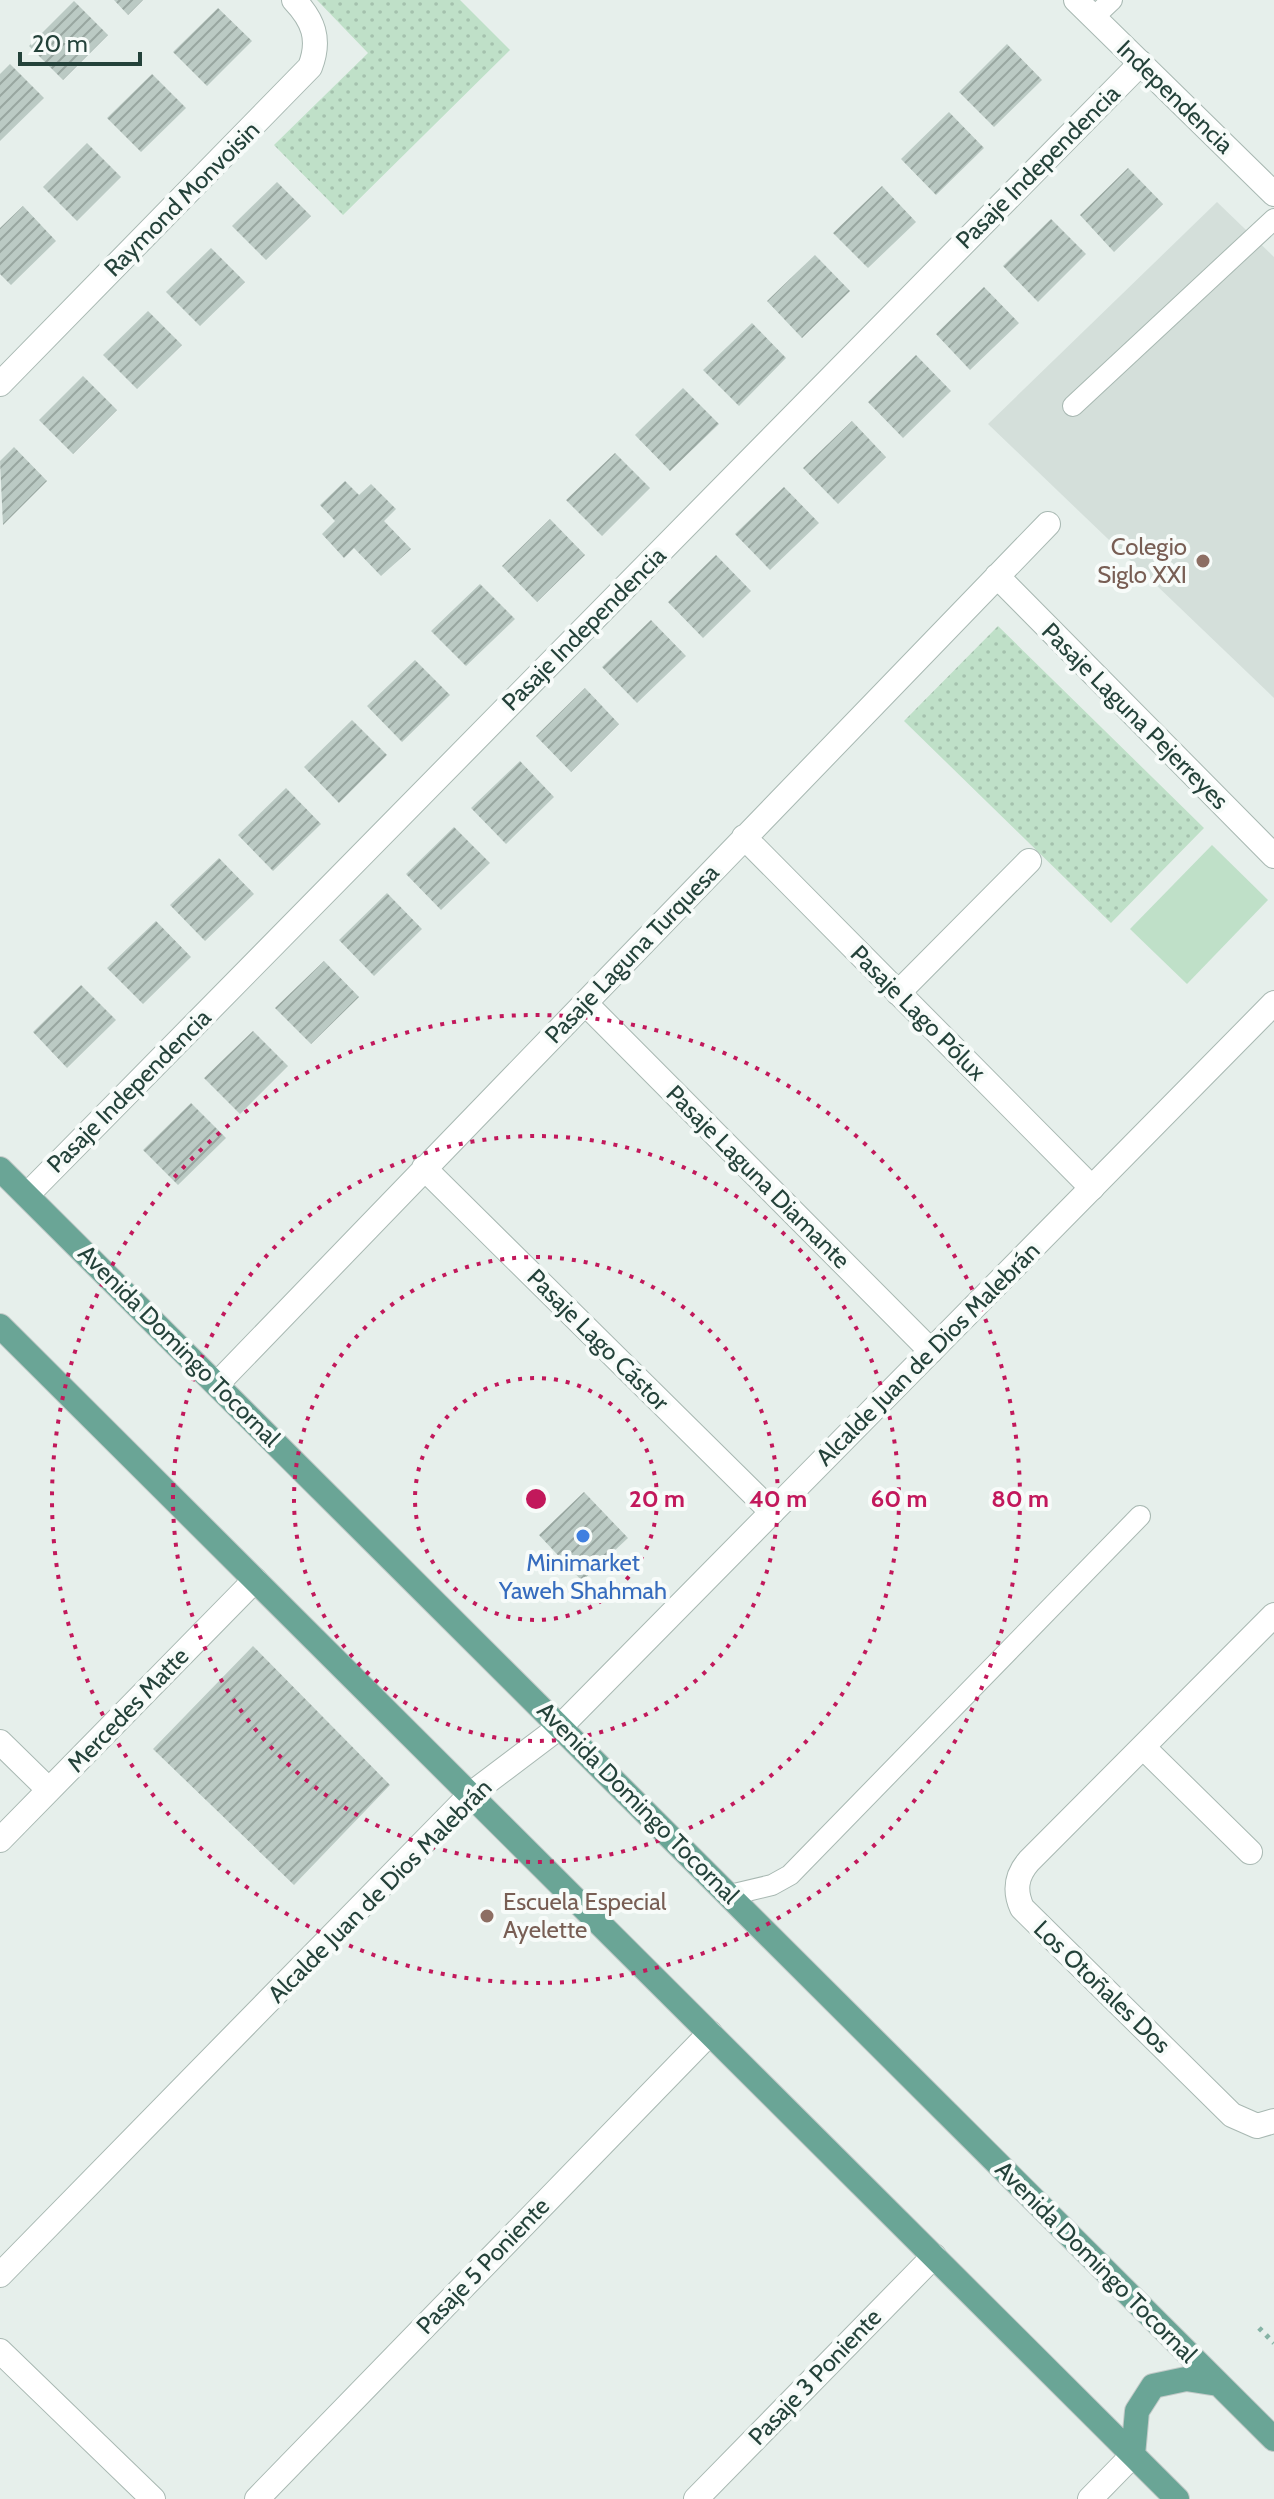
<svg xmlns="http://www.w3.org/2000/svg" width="1274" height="2499" font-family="Cabin,sans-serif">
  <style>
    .built { fill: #d4dfda }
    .grass { fill: url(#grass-dots) }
    .park { fill: #bfe0c8 }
    .building { fill: url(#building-hatch) }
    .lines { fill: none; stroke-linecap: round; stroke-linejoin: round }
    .service-casing { stroke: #a8b8b2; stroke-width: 22 }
    .minor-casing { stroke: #a8b8b2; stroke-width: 26 }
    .tertiary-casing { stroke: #a8b8b2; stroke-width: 26 }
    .primary-casing { stroke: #c2cac8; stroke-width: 26 }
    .path { stroke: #86b3a5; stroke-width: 5; stroke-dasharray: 4 6; stroke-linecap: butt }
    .service { stroke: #fff; stroke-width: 20 }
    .minor { stroke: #fff; stroke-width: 24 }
    .tertiary { stroke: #fff; stroke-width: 24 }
    .primary { stroke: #6aa596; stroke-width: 24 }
    .ring { fill: none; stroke: #c2185b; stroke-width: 4; stroke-dasharray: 4 8 }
    .education-dot { fill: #8d6e63; stroke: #f7fbf9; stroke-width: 3 }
    .shop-dot { fill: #3f7fe0; stroke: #f7fbf9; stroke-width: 3 }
    .labels { text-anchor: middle; stroke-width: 8; stroke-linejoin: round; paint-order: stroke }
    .street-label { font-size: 24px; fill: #24423a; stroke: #f7fbf9 }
    .education-label { font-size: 24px; fill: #785e54; stroke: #f7fbf9; text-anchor: end }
    .shop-label { font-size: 24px; fill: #366cbe; stroke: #f7fbf9 }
    .centre { fill: #c2185b; stroke: #f7fbf9; stroke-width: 4 }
    .ring-label { font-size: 24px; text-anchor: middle; font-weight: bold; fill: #c2185b; stroke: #f7fbf9; stroke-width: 8; stroke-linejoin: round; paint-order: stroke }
  </style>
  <defs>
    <pattern id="grass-dots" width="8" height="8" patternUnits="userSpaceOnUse" patternTransform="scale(2)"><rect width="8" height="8" fill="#bfe0c8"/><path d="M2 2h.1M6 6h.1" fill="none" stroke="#a4c1ad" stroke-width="1.8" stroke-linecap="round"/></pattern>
    <pattern id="building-hatch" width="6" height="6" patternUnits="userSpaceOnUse" patternTransform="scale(2)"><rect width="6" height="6" fill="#bbcac4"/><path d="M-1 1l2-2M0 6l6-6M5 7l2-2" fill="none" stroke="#98a6a0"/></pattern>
  </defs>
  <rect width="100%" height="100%" fill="#e6efeb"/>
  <path class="built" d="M 1217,202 L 1274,257 L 1274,698 L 988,424 Z"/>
  <path class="grass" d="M 317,0 L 460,0 L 510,50 L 343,215 L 274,145 L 368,53 Z
    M 998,626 L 1204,828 L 1111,923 L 904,721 Z"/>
  <path class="park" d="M 1212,845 L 1268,900 L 1187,984 L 1130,929 Z"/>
  <path class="building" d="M 114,0 L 143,0 L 128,15 Z
    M 74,1 L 108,35 L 63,80 L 29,46 Z
    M 218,8 L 252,41 L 207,86 L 173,52 Z
    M 1007,44 L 1042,80 L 994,127 L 959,92 Z
    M 10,64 L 44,98 L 0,141 L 0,74 Z
    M 152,74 L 186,108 L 141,152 L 107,118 Z
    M 949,112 L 984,148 L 936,195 L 901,159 Z
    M 87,143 L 121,177 L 77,221 L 43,187 Z
    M 1128,168 L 1163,204 L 1114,252 L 1080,215 Z
    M 277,182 L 311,216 L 266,260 L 232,226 Z
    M 882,186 L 916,222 L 868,268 L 833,233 Z
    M 23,206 L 56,241 L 11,285 L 0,274 L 0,228 Z
    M 1051,219 L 1086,254 L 1038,302 L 1003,266 Z
    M 211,248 L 245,282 L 200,326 L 166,292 Z
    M 815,255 L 850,291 L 802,338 L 767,301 Z
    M 984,287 L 1019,323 L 970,370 L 936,334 Z
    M 148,311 L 182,345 L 137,389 L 103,355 Z
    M 752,323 L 786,358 L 739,406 L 703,370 Z
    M 916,355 L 951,391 L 903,438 L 868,402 Z
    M 83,376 L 117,410 L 73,454 L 39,420 Z
    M 683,388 L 719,424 L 670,471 L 635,435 Z
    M 852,421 L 886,457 L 838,504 L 803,468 Z
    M 14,447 L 47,481 L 3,525 L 0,461 Z
    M 615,453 L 650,488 L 602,536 L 566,500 Z
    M 345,481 L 359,495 L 371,484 L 396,509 L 384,521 L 411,549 L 381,576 L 354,548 L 344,558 L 322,534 L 335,521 L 320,505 Z
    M 784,487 L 819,523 L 770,570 L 735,534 Z
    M 550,519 L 585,555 L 537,602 L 502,566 Z
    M 716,555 L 751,591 L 703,638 L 668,602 Z
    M 480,584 L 515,619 L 466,666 L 431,631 Z
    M 651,620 L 686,656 L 637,703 L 602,667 Z
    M 415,660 L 450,695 L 402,742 L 367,706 Z
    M 585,688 L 619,724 L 571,772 L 536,736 Z
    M 352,720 L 387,755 L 339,803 L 304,767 Z
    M 520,761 L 554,797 L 506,844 L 471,808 Z
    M 286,788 L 321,824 L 273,871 L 238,835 Z
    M 454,827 L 490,863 L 441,910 L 406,874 Z
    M 219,858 L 254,894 L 205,941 L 170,905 Z
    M 387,893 L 422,929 L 374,976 L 339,940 Z
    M 156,921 L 191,957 L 143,1004 L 107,968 Z
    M 324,961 L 359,997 L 311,1044 L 275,1008 Z
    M 81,985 L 116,1020 L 67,1068 L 33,1032 Z
    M 253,1031 L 288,1066 L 240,1114 L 204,1078 Z
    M 191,1103 L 226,1138 L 178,1185 L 143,1150 Z
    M 584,1492 L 628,1538 L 582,1581 L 539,1535 Z
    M 253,1646 L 390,1785 L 294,1885 L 153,1749 Z"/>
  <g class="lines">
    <defs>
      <path id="service" d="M 1094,17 L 1112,0
        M 1073,406 L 1274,219
        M 730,1895 L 772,1885 L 790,1875 L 1140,1516"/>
      <path id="minor" d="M 0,384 L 310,67 C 321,39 313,20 294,0
        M 997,576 L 1274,856
        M 744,837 L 1092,1188
        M 898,993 L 1029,861
        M 585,1003 L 931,1351
        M 424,1168 L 772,1512
        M 27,1195 L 1141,63
        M 217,1384 L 1048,524
        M 1274,1615 L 1029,1861 C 1016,1876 1014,1890 1022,1908 L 1232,2115 L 1257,2126 L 1274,2121
        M 0,1742 L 49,1790
        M 1143,1747 L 1250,1852
        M 0,1840 L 255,1580
        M 0,2351 L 153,2499
        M 257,2499 L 710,2033
        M 696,2499 L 934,2256
        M 1090,2499 L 1133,2455"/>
      <path id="tertiary" d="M 1076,0 L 1274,194
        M 0,2275 L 471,1794 L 561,1726 L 1274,1003"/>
      <path id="primary" d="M 0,1169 L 1274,2439
        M 0,1326 L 1177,2499
        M 1133,2455 L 1137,2411 L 1153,2386 L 1186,2379 L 1218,2384"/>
    </defs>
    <use href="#service" class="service-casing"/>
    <use href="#minor" class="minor-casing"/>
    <use href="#tertiary" class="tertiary-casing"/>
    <use href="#primary" class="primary-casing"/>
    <path class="path" d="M 1259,2328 L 1274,2343"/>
    <use href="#service" class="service"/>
    <use href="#minor" class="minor"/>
    <use href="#tertiary" class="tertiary"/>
    <use href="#primary" class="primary"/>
  </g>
  <g class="ring">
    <circle cx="536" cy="1499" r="121"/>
    <circle cx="536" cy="1499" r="242"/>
    <circle cx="536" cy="1499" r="363"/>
    <circle cx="536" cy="1499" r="484"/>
  </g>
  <g class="education-dot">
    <circle cx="1203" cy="561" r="8"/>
    <circle cx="487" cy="1916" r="8"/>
  </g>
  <circle class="shop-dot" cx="583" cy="1536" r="8"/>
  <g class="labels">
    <g class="street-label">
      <text transform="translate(1175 97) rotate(44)" y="8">Independencia</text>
      <text transform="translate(1038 167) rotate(-45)" y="8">Pasaje Independencia</text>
      <text transform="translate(182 199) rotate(-45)" y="8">Raymond Monvoisin</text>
      <text transform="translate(584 629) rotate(-45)" y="8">Pasaje Independencia</text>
      <text transform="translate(1135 716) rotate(45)" y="8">Pasaje Laguna Pejerreyes</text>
      <text transform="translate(632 954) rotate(-46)" y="8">Pasaje Laguna Turquesa</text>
      <text transform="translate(918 1013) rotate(45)" y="8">Pasaje Lago Pólux</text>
      <text transform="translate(129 1091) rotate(-45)" y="8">Pasaje Independencia</text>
      <text transform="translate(758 1177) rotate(45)" y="8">Pasaje Laguna Diamante</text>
      <text transform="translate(598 1340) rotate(45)" y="8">Pasaje Lago Cástor</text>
      <text transform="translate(179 1346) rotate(45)" y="8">Avenida Domingo Tocornal</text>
      <text transform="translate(928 1354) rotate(-45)" y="8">Alcalde Juan de Dios Malebrán</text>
      <text transform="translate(128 1710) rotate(-46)" y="8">Mercedes Matte</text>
      <text transform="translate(638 1803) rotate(45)" y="8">Avenida Domingo Tocornal</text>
      <text transform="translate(380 1891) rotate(-45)" y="8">Alcalde Juan de Dios Malebrán</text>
      <text transform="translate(1102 1987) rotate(44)" y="8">Los Otoñales Dos</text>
      <text transform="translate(1096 2262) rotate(45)" y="8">Avenida Domingo Tocornal</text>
      <text transform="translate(483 2266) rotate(-46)" y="8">Pasaje 5 Poniente</text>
      <text transform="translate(815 2377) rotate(-46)" y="8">Pasaje 3 Poniente</text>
    </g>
    <g class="education-label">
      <text x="1187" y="555">Colegio<tspan x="1187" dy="28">Siglo XXI</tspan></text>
      <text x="503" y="1910" text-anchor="start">Escuela Especial<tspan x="503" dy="28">Ayelette</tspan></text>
    </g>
    <g class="shop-label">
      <text x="583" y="1571">Minimarket<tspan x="583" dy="28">Yaweh Shahmah</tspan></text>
    </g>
  </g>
  <circle cx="536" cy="1499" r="12" class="centre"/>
  <g class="ring-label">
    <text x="657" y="1507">20 m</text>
    <text x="778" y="1507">40 m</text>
    <text x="899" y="1507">60 m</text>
    <text x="1020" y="1507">80 m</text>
  </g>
  <path d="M20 52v12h120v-12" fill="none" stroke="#24423a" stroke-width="4"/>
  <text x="32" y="52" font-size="24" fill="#24423a" stroke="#f7fbf9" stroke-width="6" paint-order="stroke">20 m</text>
</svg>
